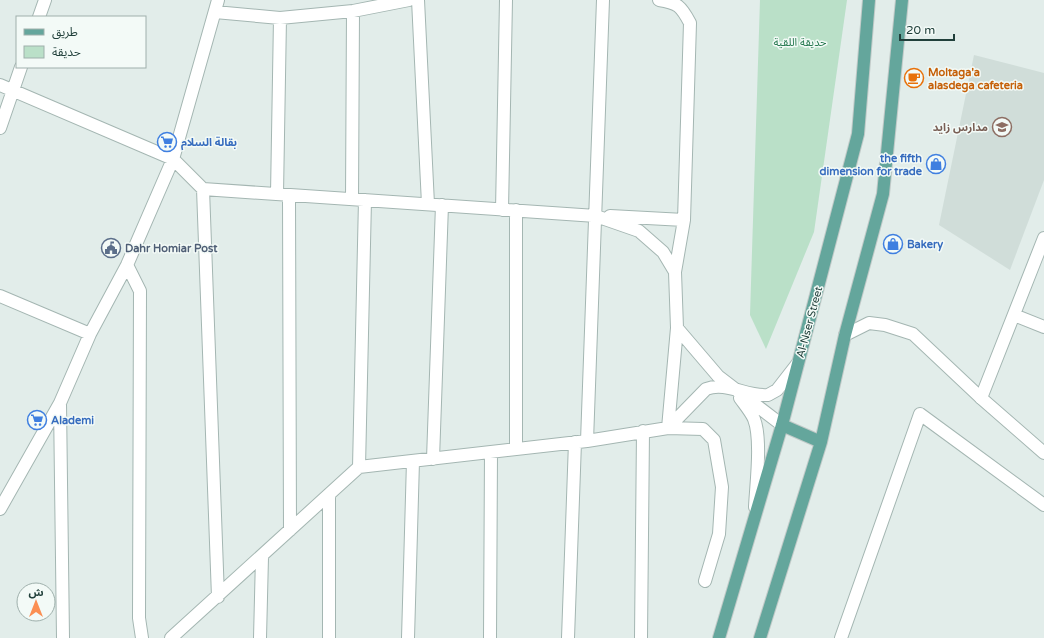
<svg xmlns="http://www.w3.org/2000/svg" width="1044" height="638" font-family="'Varela Round','Noto Sans Arabic',sans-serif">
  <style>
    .built { fill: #d0ddd9 }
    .green { fill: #bae0c8 }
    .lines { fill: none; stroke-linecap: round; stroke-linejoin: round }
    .minor-casing { stroke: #a4b6b2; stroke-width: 14 }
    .tertiary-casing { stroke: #a4b6b2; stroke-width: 14 }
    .primary-casing { stroke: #c1cac8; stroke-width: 14 }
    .minor { stroke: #fff; stroke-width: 12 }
    .tertiary { stroke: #fff; stroke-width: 12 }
    .primary { stroke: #64a69c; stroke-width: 12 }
    .labels { text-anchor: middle; stroke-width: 3; stroke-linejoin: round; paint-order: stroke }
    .park-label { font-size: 11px; fill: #287a51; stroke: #f3faf7 }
    .food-label { font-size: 11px; font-weight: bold; fill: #c56008; stroke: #f3faf7; text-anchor: start }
    .education-label { font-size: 11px; font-weight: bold; fill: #785e54; stroke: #f3faf7; text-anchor: end }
    .shop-label { font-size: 11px; font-weight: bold; fill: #366cbe; stroke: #f3faf7; text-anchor: start }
    .service-label { font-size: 11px; font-weight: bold; fill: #4e5e75; stroke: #f3faf7; text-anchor: start }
    .street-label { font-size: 11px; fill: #21403b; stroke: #f3faf7 }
  </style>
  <rect width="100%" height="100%" fill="#e2edea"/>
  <path class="built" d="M 974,55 L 1044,73 L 1044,180 L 1010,270 L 939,225 Z"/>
  <path class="green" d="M 760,0 L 847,0 L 814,232 L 766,349 L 750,315 Z"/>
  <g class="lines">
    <defs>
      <path id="minor" d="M 418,0 L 428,204
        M 215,12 L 280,18 L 353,11 L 409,0
        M 39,17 L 45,0
        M 0,85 L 173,159 L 203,189 L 596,216 L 639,231 L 663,252 L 675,272
        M 0,128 L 21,67
        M 203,189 L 218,597
        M 277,194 L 280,18
        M 289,195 L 290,530
        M 352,199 L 353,11
        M 502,210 L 506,0
        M 516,210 L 516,449
        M 610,216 L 684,220
        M 127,265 L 140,291 L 139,618 L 142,638
        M 0,296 L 90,334
        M 1014,315 L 1044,327
        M 677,328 L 718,376 L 782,425
        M 740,398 C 745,405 751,412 754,419 C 762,439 756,485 755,507
        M 981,398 L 1044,238
        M 60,403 L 63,638
        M 668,428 L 703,429 L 714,440 L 722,487 L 719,534 L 705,581
        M 668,428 L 706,389 C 726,381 747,397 768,395 L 777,390 L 798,363
        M 587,441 L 603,0
        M 433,459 L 442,205
        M 359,467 L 365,200
        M 329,495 L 329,638
        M 0,509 L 60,403 L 90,334 L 127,265 L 173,159 L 218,0
        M 171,638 L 359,467 L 587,441 L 668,428 L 677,328 L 675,272 L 684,220 L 690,23 C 681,6 678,3 659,0
        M 260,638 L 262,557
        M 408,638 L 413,461
        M 490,638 L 491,452
        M 568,638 L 575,442
        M 641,638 L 643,431
        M 841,638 L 920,414 L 1044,505"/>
      <path id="tertiary" d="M 845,335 L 869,323 L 885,325 L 913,334 L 981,398 L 1044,453"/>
      <path id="primary" d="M 782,425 L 821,442
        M 719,638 L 782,425 L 858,134 L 869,0
        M 760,638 L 821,442 L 845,335 L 883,194 L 902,0"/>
    </defs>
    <use href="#minor" class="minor-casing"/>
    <use href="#tertiary" class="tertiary-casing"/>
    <use href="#primary" class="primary-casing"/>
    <use href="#minor" class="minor"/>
    <use href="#tertiary" class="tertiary"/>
    <use href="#primary" class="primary"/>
  </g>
  <defs>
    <symbol id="cafe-ring" viewBox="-11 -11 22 22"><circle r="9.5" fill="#f3faf7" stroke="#e8710a" stroke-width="1.5"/><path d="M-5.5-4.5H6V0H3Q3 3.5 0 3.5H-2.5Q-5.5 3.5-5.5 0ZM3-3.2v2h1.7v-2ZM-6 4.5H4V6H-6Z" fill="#e8710a"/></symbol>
    <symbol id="school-ring" viewBox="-11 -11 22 22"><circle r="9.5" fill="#f3faf7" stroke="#8d6e63" stroke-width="1.5"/><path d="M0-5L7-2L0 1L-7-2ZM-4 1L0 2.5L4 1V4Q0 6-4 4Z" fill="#8d6e63"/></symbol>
    <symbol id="supermarket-ring" viewBox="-11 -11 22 22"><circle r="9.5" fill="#f3faf7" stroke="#3f7fe0" stroke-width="1.5"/><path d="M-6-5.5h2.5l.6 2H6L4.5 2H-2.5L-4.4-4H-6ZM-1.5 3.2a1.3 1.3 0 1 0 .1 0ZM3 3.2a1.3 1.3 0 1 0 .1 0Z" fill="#3f7fe0"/></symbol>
    <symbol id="shop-ring" viewBox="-11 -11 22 22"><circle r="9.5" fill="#f3faf7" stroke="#3f7fe0" stroke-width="1.5"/><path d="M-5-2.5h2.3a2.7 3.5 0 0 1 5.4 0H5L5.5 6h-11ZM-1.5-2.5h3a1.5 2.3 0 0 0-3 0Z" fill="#3f7fe0"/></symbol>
    <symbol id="civic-ring" viewBox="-11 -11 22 22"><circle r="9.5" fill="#f3faf7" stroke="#5c6f8a" stroke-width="1.5"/><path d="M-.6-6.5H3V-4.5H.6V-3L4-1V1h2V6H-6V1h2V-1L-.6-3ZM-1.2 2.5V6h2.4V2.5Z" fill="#5c6f8a"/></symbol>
  </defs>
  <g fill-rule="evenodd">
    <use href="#cafe-ring" x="903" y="67" width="22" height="22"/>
    <use href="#school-ring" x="991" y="116" width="22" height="22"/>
    <use href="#supermarket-ring" x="156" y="131" width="22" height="22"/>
    <use href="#shop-ring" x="925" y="153" width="22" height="22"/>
    <use href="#shop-ring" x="882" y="233" width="22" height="22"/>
    <use href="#civic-ring" x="100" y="237" width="22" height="22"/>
    <use href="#supermarket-ring" x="26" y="409" width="22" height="22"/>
  </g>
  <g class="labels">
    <g class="park-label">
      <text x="800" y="46">حديقة اللقية</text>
    </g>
    <g class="food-label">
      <text x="928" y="76">Moltaga'a<tspan x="928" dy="13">alasdega cafeteria</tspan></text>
    </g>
    <g class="education-label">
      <text x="988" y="131">مدارس زايد</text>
    </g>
    <g class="shop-label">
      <text x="181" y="146">بقالة السلام</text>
      <text x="922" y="162" text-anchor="end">the fifth<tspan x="922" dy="13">dimension for trade</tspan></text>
      <text x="907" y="248">Bakery</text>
      <text x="51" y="424">Alademi</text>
    </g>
    <g class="service-label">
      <text x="125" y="252">Dahr Homiar Post</text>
    </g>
    <g class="street-label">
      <text transform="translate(809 322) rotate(-75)" y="4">Al-Nser Street</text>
    </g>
  </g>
  <rect x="16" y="16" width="130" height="52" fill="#f3faf7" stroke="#9fb0ac"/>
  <rect x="24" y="29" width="20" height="6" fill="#64a69c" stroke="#9fb0ac"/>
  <text x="52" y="36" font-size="12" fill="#21403b">طريق</text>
  <rect x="24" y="46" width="20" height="12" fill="#bae0c8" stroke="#9fb0ac"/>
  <text x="52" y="56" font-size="12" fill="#21403b">حديقة</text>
  <g transform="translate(36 602)"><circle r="19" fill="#f3faf7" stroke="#9fb0ac"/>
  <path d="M0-3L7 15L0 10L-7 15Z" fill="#fb8f53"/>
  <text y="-6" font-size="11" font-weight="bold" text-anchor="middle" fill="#21403b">ش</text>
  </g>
  <path d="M900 34v6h54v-6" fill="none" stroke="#21403b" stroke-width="2"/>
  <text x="906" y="34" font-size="12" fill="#21403b" stroke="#f3faf7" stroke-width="3" paint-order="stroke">20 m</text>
</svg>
